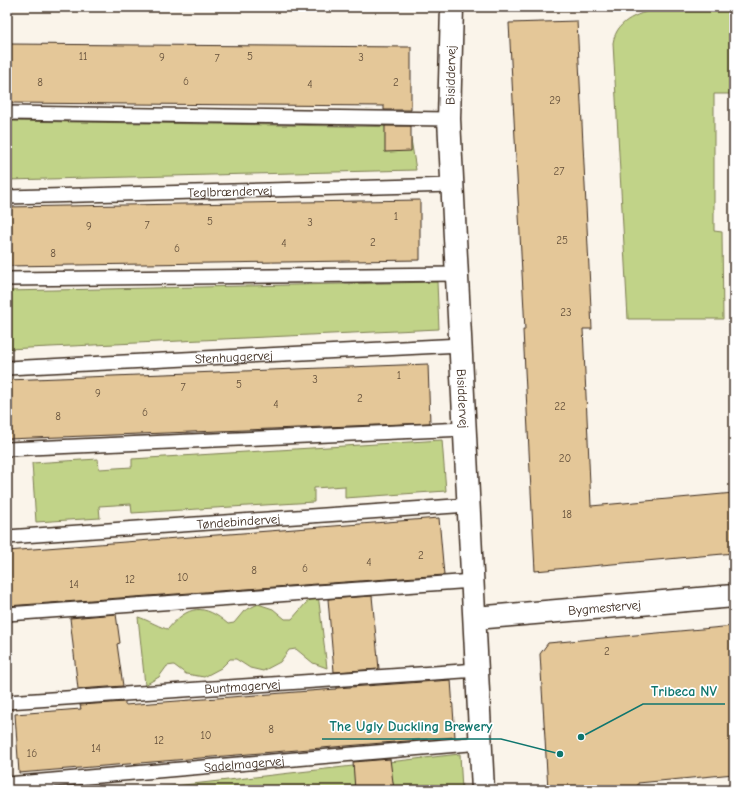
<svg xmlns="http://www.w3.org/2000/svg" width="741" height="797" font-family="'Comic Neue',sans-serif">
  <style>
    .green { fill: #c1d388; stroke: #7e7e53 }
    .building { fill: #e4c798; stroke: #3b2a1e }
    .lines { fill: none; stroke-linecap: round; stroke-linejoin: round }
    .lane-casing { stroke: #3b2a1e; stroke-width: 16 }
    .street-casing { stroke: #3b2a1e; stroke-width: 25 }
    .lane { stroke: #fff; stroke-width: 13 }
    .street { stroke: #fff; stroke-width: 22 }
    .labels { text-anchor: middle; stroke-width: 3.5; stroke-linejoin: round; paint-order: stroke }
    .number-label { font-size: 11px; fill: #65513c }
    .street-label { font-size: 13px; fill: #3b2a1e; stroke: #fff }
    .leader { fill: none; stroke: #0f766e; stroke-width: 1.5 }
    .callout-dot { fill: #0f766e; stroke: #fff; stroke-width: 1.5 }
    .callout-label { font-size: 14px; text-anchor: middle; font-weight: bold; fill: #0f766e; stroke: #fff; stroke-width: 3.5; stroke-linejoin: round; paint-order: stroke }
  </style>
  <rect width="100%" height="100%" fill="#faf4ea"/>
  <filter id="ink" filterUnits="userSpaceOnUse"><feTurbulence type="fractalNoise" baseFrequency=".025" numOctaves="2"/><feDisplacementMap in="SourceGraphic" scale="8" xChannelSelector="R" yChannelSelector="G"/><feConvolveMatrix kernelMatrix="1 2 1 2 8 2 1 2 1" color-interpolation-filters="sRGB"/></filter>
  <g filter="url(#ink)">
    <path class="green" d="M 661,7 L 734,7 L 734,94 L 714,94 L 714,231 L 722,232 L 723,319 L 628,319 L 613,43 C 617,18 640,14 661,7 Z
      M 7,121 L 409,127 L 416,170 L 7,180 Z
      M 437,282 L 439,329 L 7,349 L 7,291 Z
      M 442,440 L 446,491 L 345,498 L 345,486 L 314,488 L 314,502 L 132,513 L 131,504 L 99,506 L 100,518 L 36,522 L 32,463 L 98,459 L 99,469 L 132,467 L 132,459 Z
      M 318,594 L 327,668 L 313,663 L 296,649 L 289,650 L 280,662 L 263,671 L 250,668 L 236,659 L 230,659 L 221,668 L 204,677 L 186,674 L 174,665 L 167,666 L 159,677 L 145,685 L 138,617 C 146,619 163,629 168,629 C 188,605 204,603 228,624 L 234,623 L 244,611 L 258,604 L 273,609 L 285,619 L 292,619 L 306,603 Z
      M 460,754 L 462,790 L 139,790 Z"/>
    <path class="building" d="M 577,21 L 592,329 L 583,329 L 591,506 L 734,493 L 734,553 L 535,571 L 523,330 L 525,330 L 509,23 Z
      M 7,44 L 411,47 L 411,110 L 384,110 L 384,106 L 7,103 Z
      M 385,126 L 411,126 L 411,151 L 385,152 Z
      M 420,200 L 420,260 L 7,266 L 7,207 Z
      M 428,364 L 430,423 L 7,439 L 7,380 Z
      M 439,518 L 444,575 L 7,606 L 7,551 Z
      M 372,596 L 379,669 L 334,672 L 328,599 Z
      M 116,614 L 120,643 L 117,644 L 123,686 L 78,689 L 70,618 Z
      M 734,626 L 734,774 L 638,783 L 638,790 L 548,790 L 540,654 L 548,643 Z
      M 451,680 L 455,737 L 19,773 L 15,714 L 81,709 L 80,705 L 125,702 L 125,705 L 336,689 L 336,688 Z
      M 390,759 L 394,790 L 355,790 L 353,762 Z"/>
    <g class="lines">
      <defs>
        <g id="lane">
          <path d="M 7,113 L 449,119"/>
          <path id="s1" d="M 7,197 L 453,185"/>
          <path d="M 7,279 L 457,274"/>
          <path id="s2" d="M 7,368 L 461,345"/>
          <path d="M 7,449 L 465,429"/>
          <path id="s3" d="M 7,537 L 469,505"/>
          <path d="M 7,614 L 473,581"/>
          <path id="s4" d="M 7,702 L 478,670"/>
          <path id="s5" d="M 7,784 L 481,743"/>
        </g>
        <g id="street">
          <path id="s6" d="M 452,7 L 449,119 L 483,790"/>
          <path id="s7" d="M 475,618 L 734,596"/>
        </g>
      </defs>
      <use href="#lane" class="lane-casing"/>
      <use href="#street" class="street-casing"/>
      <use href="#lane" class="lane"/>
      <use href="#street" class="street"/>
    </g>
  </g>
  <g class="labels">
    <g class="number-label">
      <text x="83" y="60">11</text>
      <text x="250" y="60">5</text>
      <text x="162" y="61">9</text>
      <text x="361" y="61">3</text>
      <text x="217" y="62">7</text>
      <text x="186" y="85">6</text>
      <text x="40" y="86">8</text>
      <text x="396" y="86">2</text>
      <text x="310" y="88">4</text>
      <text x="555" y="104">29</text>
      <text x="559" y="175">27</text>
      <text x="396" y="220">1</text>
      <text x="210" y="225">5</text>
      <text x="310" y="226">3</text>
      <text x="147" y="229">7</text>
      <text x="89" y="230">9</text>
      <text x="562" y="244">25</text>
      <text x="373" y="246">2</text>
      <text x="284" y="247">4</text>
      <text x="177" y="252">6</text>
      <text x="53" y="257">8</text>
      <text x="566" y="316">23</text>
      <text x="399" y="379">1</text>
      <text x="315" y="383">3</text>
      <text x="239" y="388">5</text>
      <text x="183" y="391">7</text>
      <text x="98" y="397">9</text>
      <text x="360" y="402">2</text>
      <text x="276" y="408">4</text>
      <text x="560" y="410">22</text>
      <text x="145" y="416">6</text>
      <text x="58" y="420">8</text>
      <text x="565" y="462">20</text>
      <text x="567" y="518">18</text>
      <text x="421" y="559">2</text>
      <text x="369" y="566">4</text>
      <text x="305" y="572">6</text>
      <text x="254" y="574">8</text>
      <text x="183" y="581">10</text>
      <text x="130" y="583">12</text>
      <text x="74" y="588">14</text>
      <text x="607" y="655">2</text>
      <text x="271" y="733">8</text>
      <text x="206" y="739">10</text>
      <text x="159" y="744">12</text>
      <text x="96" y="752">14</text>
      <text x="32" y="757">16</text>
    </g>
    <g class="street-label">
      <text transform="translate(450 75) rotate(-89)" y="5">Bisiddervej</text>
      <text dy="5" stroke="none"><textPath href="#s1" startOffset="223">Teglbrændervej</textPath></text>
      <text dy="5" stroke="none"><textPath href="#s2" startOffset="227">Stenhuggervej</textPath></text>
      <text dy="5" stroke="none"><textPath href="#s6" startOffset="392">Bisiddervej</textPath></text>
      <text dy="5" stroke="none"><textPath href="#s3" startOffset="232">Tøndebindervej</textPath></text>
      <text dy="5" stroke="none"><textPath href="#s7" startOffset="130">Bygmestervej</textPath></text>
      <text dy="5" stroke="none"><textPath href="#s4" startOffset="236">Buntmagervej</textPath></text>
      <text dy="5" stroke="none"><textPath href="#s5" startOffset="238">Sadelmagervej</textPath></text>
    </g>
  </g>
  <path class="leader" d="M581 737L643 704H725M560 754L501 739H322"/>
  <g class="callout-dot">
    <circle cx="581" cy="737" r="4"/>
    <circle cx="560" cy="754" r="4"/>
  </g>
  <g class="callout-label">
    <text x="684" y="696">Tribeca NV</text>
    <text x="411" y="731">The Ugly Duckling Brewery</text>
  </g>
  <rect width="741" height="797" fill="none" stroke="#fff" stroke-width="24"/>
  <rect x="12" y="12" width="717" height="773" fill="none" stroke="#3b2a1e" stroke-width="1.5" filter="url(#ink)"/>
</svg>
